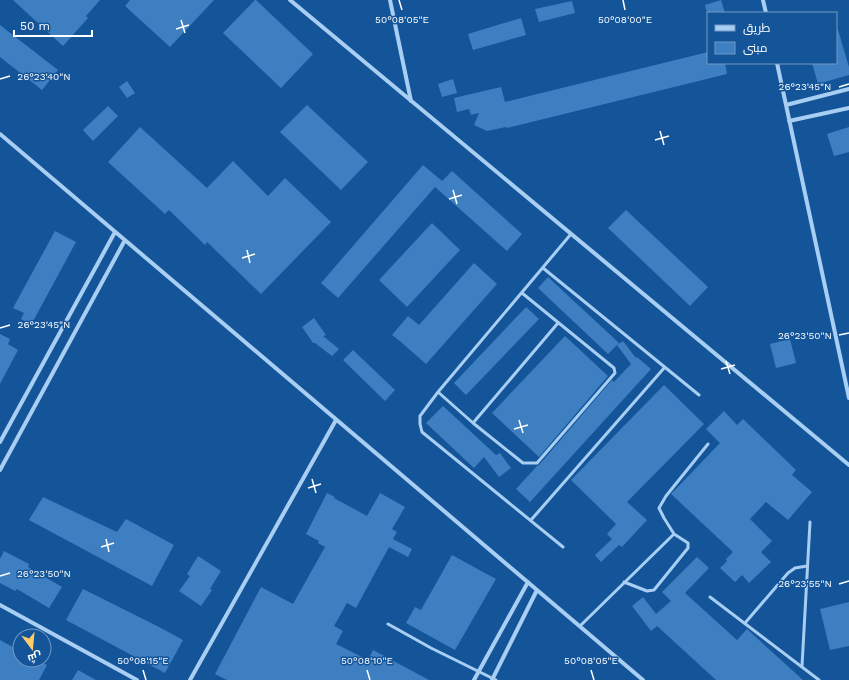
<svg xmlns="http://www.w3.org/2000/svg" width="849" height="680" font-family="'Work Sans',Cairo,sans-serif">
  <style>
    .building { fill: #3d7fc1 }
    .lines { fill: none; stroke-linecap: round; stroke-linejoin: round }
    .service { stroke: #a8cef3; stroke-width: 3 }
    .minor { stroke: #a8cef3; stroke-width: 4 }
    .ticks { fill: none; stroke: #fff; stroke-width: 1.5 }
    .ticks-label { font-size: 10px; text-anchor: middle; fill: #fff; stroke: #14559a; stroke-width: 3; stroke-linejoin: round; paint-order: stroke }
  </style>
  <rect width="100%" height="100%" fill="#14559a"/>
  <path class="building" d="M 13,0 L 100,0 L 86,16 L 88,18 L 63,46 Z
    M 130,0 L 214,0 L 170,47 L 125,6 Z
    M 255,0 L 256,0 L 313,54 L 281,88 L 223,33 Z
    M 721,0 L 725,13 L 707,13 L 705,5 Z
    M 572,1 L 575,13 L 539,22 L 535,9 Z
    M 521,18 L 526,35 L 473,50 L 468,34 Z
    M 0,25 L 58,70 L 42,90 L 0,57 Z
    M 836,30 L 838,30 L 849,67 L 849,75 L 818,84 L 812,63 L 836,63 Z
    M 708,52 L 708,63 L 725,63 L 727,74 L 507,128 L 506,127 L 487,131 L 474,125 L 479,113 L 471,115 L 469,109 L 457,112 L 454,98 L 501,87 L 505,102 Z
    M 453,79 L 457,93 L 442,97 L 438,84 Z
    M 127,81 L 135,93 L 127,98 L 119,87 Z
    M 307,105 L 368,162 L 341,190 L 280,132 Z
    M 108,106 L 118,116 L 93,141 L 83,130 Z
    M 140,127 L 207,188 L 233,161 L 268,196 L 285,178 L 331,222 L 261,294 L 207,242 L 205,245 L 169,210 L 165,214 L 108,162 Z
    M 849,127 L 849,152 L 834,156 L 827,134 Z
    M 423,165 L 442,181 L 452,171 L 522,234 L 507,251 L 435,187 L 338,298 L 321,283 Z
    M 626,210 L 708,287 L 690,306 L 608,228 Z
    M 432,223 L 460,250 L 407,307 L 379,280 Z
    M 55,231 L 76,242 L 31,325 L 21,319 L 24,313 L 13,308 Z
    M 474,263 L 497,284 L 426,364 L 401,342 L 392,335 L 408,316 L 419,325 Z
    M 548,277 L 619,343 L 608,354 L 538,288 Z
    M 526,307 L 539,319 L 466,395 L 454,383 Z
    M 314,318 L 326,335 L 323,336 L 339,349 L 332,356 L 315,343 L 313,343 L 302,327 Z
    M 0,334 L 10,339 L 8,344 L 18,350 L 0,384 Z
    M 565,336 L 608,376 L 539,457 L 492,413 Z
    M 790,339 L 796,363 L 776,368 L 770,344 Z
    M 623,341 L 636,358 L 637,357 L 651,369 L 530,502 L 516,489 L 537,466 L 539,465 L 612,380 L 614,382 L 631,364 L 617,345 Z
    M 353,350 L 395,390 L 385,401 L 343,360 Z
    M 664,385 L 704,424 L 627,502 L 647,520 L 622,547 L 619,545 L 601,562 L 595,555 L 612,539 L 607,534 L 616,524 L 571,480 Z
    M 443,406 L 496,455 L 500,453 L 511,468 L 499,477 L 484,457 L 474,468 L 426,423 Z
    M 724,411 L 737,425 L 743,419 L 796,470 L 792,475 L 812,492 L 788,520 L 766,502 L 750,519 L 772,541 L 761,552 L 771,562 L 749,583 L 742,575 L 735,582 L 720,568 L 727,561 L 726,559 L 733,552 L 671,494 L 720,443 L 706,429 Z
    M 327,493 L 335,497 L 334,498 L 367,516 L 380,493 L 405,507 L 392,529 L 397,532 L 393,539 L 412,549 L 408,557 L 389,547 L 356,608 L 347,603 L 334,626 L 343,631 L 336,644 L 368,660 L 373,650 L 429,680 L 227,680 L 215,674 L 261,587 L 293,604 L 325,547 L 318,543 L 319,541 L 306,534 Z
    M 43,497 L 117,532 L 126,519 L 174,545 L 152,586 L 29,520 Z
    M 4,551 L 29,564 L 28,567 L 62,587 L 49,608 L 17,589 L 15,591 L 0,583 L 0,559 Z
    M 452,555 L 496,579 L 455,650 L 406,623 L 415,607 L 421,610 Z
    M 198,556 L 221,571 L 210,589 L 212,590 L 201,606 L 179,591 L 190,576 L 187,574 Z
    M 697,557 L 709,568 L 685,593 L 737,640 L 747,629 L 803,680 L 716,680 L 657,626 L 651,631 L 632,606 L 643,597 L 656,614 L 671,601 L 662,592 Z
    M 83,589 L 159,627 L 183,640 L 165,673 L 66,620 Z
    M 849,602 L 849,646 L 830,650 L 820,609 Z
    M 0,640 L 20,651 L 20,660 L 37,660 L 47,665 L 39,680 L 0,680 Z
    M 78,670 L 96,680 L 72,680 Z"/>
  <g class="lines">
    <path class="service" d="M 543,268 L 699,395
      M 522,293 L 614,368 L 615,373 L 537,463 L 523,463 L 473,423 L 438,392 L 571,234
      M 438,392 L 420,416 L 420,424 L 422,432 L 563,547
      M 473,423 L 558,323
      M 531,520 L 665,367
      M 624,582 L 647,591 L 654,590 L 688,548 L 688,543 L 674,534
      M 710,597 L 819,680
      M 745,623 L 788,573 L 795,568 L 807,566
      M 388,624 L 431,648 L 496,680
      M 580,626 L 674,534 L 664,518 L 659,508 L 666,496 L 708,444
      M 802,666 L 810,522"/>
    <path class="minor" d="M 290,0 L 849,465
      M 390,0 L 411,101
      M 763,0 L 766,13
      M 777,63 L 849,398
      M 786,105 L 849,89
      M 789,121 L 849,108
      M 0,134 L 643,680
      M 0,442 L 115,232
      M 0,470 L 125,240
      M 0,605 L 137,680
      M 190,680 L 336,420
      M 474,680 L 528,582
      M 492,680 L 537,590"/>
  </g>
  <path class="ticks" d="M 399,0 L 402,10M 623,0 L 625,10M 181,20 L 185,33M 176,29 L 189,25M 0,79 L 10,76M 839,87 L 849,84M 660,131 L 664,145M 655,140 L 669,136M 453,190 L 457,204M 449,199 L 462,195M 247,250 L 250,263M 242,258 L 255,254M 0,328 L 10,325M 839,335 L 849,333M 726,361 L 730,374M 721,369 L 735,365M 519,420 L 523,433M 514,429 L 528,425M 312,479 L 316,493M 308,488 L 321,484M 106,539 L 109,552M 101,547 L 114,543M 0,576 L 10,573M 839,584 L 849,581M 143,670 L 146,680M 367,670 L 370,680M 591,670 L 594,680"/>
  <g class="ticks-label">
    <text x="402" y="23">50°08'05"E</text>
    <text x="625" y="23">50°08'00"E</text>
    <text x="44" y="80">26°23'40"N</text>
    <text x="805" y="90">26°23'45"N</text>
    <text x="44" y="328">26°23'45"N</text>
    <text x="805" y="339">26°23'50"N</text>
    <text x="44" y="577">26°23'50"N</text>
    <text x="805" y="587">26°23'55"N</text>
    <text x="143" y="664">50°08'15"E</text>
    <text x="367" y="664">50°08'10"E</text>
    <text x="591" y="664">50°08'05"E</text>
  </g>
  <rect x="707" y="12" width="130" height="52" fill="#14559a" stroke="#7299c2"/>
  <rect x="715" y="25" width="20" height="6" fill="#a8cef3" stroke="#7299c2"/>
  <text x="743" y="32" font-size="12" fill="#ffffff">طريق</text>
  <rect x="715" y="42" width="20" height="12" fill="#3d7fc1" stroke="#7299c2"/>
  <text x="743" y="52" font-size="12" fill="#ffffff">مبنى</text>
  <g transform="translate(32 648) rotate(164)"><circle r="19" fill="#14559a" stroke="#7299c2"/>
  <path d="M0-3L7 15L0 10L-7 15Z" fill="#ffcc6a"/>
  <text y="-6" font-size="11" font-weight="bold" text-anchor="middle" fill="#ffffff">ش</text>
  </g>
  <path d="M14 30v6h78v-6" fill="none" stroke="#ffffff" stroke-width="2"/>
  <text x="20" y="30" font-size="12" fill="#ffffff" stroke="#14559a" stroke-width="3" paint-order="stroke">50 m</text>
</svg>
